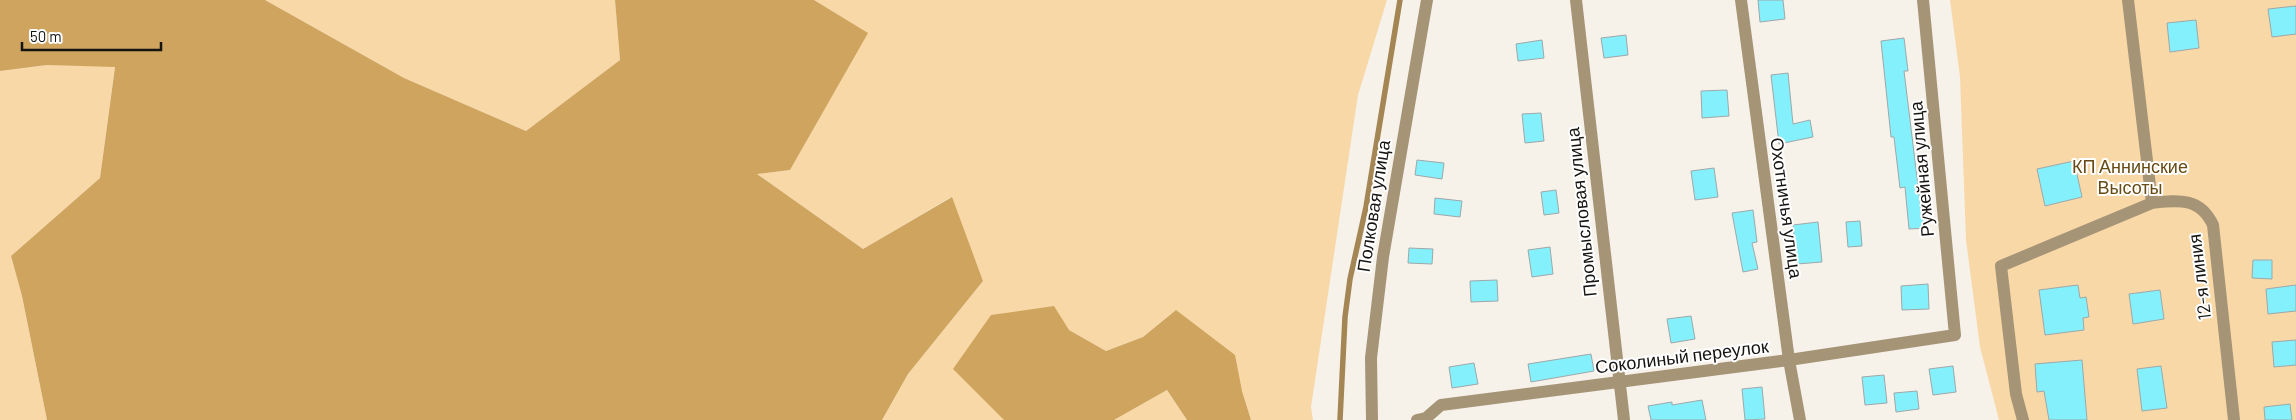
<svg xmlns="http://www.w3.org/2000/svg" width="2296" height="420" font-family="Barlow,sans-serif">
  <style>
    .green { fill: #f8d8a7 }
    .forest { fill: #cea45e }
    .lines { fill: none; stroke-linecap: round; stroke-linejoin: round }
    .stream { stroke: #a48554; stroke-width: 5.5 }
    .building { fill: #84f0fc; stroke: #9ea8a9 }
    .minor { stroke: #a69477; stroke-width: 12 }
    .labels { text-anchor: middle; stroke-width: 4; stroke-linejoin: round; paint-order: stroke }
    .park-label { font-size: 18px; fill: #674a14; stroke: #fff }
    .street-label { font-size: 18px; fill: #151411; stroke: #fff }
  </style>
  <rect width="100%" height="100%" fill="#f6f2ea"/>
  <path class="green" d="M 265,0 L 615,0 L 620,60 L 526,131 L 404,78 Z
    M 814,0 L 1387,0 L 1358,95 L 1311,407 L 1313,420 L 1251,420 L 1242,391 L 1176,310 L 1143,337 L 1106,351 L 1069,330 L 1004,420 L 1058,420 L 882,420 L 908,374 L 983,281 L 951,197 L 863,249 L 757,174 L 790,170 L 867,33 Z
    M 1950,0 L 2296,0 L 2296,420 L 1999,420 L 1980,347 L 1966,240 L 1960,77 Z
    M 47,65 L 115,66 L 100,178 L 11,256 L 22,296 L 47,420 L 0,420 L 0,71 Z
    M 1167,390 L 1187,420 L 1114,420 Z"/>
  <path class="forest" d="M 0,0 L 265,0 L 404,78 L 526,131 L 620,60 L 615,0 L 814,0 L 868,33 L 790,170 L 757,174 L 863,249 L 952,197 L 983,281 L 908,374 L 882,420 L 47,420 L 22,296 L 11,256 L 100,178 L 115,67 L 47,65 L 0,71 Z
    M 1054,306 L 1069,330 L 1106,351 L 1143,337 L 1176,310 L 1235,355 L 1242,391 L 1251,420 L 1187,420 L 1167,390 L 1114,420 L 1004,420 L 953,369 L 991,315 Z"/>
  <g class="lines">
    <path class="stream" d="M 1340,420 L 1345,317 L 1350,279 L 1366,207 L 1400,0"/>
  </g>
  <path class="building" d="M 1758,0 L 1783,0 L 1785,19 L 1760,22 Z
    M 2296,6 L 2296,34 L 2272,37 L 2268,9 Z
    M 2196,20 L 2199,48 L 2170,52 L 2167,23 Z
    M 1626,35 L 1628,55 L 1604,58 L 1601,38 Z
    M 1904,38 L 1908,71 L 1904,71 L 1921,210 L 1925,210 L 1927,228 L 1909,229 L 1905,187 L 1900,188 L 1894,137 L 1891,137 L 1881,41 Z
    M 1542,40 L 1544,58 L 1518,61 L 1516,44 Z
    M 1788,73 L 1793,124 L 1810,120 L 1813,137 L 1779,144 L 1771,75 Z
    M 1727,90 L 1729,116 L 1702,118 L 1701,91 Z
    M 1541,113 L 1544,141 L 1525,143 L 1522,114 Z
    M 1417,160 L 1444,163 L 1442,179 L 1415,175 Z
    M 2074,161 L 2082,197 L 2045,206 L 2037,169 Z
    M 1714,168 L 1718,197 L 1695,200 L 1691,171 Z
    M 1556,190 L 1559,213 L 1544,215 L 1541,192 Z
    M 1435,198 L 1462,201 L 1460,217 L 1434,214 Z
    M 1753,210 L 1757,242 L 1752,243 L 1758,269 L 1743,272 L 1732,213 Z
    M 1860,221 L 1862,246 L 1848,247 L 1846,222 Z
    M 1818,222 L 1822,262 L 1797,264 L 1793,225 Z
    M 1550,247 L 1553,274 L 1532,277 L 1528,250 Z
    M 1409,248 L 1433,249 L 1432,264 L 1408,263 Z
    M 2253,260 L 2272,260 L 2272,279 L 2252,278 Z
    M 1497,280 L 1498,301 L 1471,302 L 1470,281 Z
    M 1928,284 L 1929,309 L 1902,310 L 1901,286 Z
    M 2078,285 L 2080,298 L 2086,297 L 2089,317 L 2083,318 L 2084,330 L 2045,335 L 2039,290 Z
    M 2296,285 L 2296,311 L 2268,314 L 2266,289 Z
    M 2160,290 L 2164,319 L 2133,324 L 2129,294 Z
    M 1691,316 L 1695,339 L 1671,343 L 1667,319 Z
    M 2296,340 L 2296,365 L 2274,367 L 2272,342 Z
    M 1591,354 L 1594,371 L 1531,382 L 1528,364 Z
    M 2082,360 L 2087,420 L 2049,420 L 2044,391 L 2037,392 L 2035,364 Z
    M 1474,363 L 1478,384 L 1452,388 L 1449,367 Z
    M 1953,366 L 1956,392 L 1933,395 L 1929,369 Z
    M 2161,366 L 2167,408 L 2142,411 L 2137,369 Z
    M 1884,375 L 1887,403 L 1865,405 L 1862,377 Z
    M 1762,387 L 1765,419 L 1745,420 L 1742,389 Z
    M 1917,391 L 1919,409 L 1896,412 L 1894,393 Z
    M 1702,400 L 1706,420 L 1651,420 L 1648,406 L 1672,402 L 1672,405 Z
    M 2290,404 L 2292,420 L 2265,420 L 2264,407 Z"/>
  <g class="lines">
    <path class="minor" d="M 1576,0 L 1624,420
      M 1741,0 L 1789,360 L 1800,420
      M 2128,0 L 2152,203 C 2178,200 2200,197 2213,225 L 2234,420
      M 1372,420 L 1371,358 L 1383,257 L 1427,0
      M 1417,420 L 1426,418 L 1441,405 L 1789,360 L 1955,335 L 1923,0
      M 2023,420 L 2016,394 L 2001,266 L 2152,203"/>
  </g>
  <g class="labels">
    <g class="park-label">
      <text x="2130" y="173">КП Аннинские<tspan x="2130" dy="21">Высоты</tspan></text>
    </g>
    <g class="street-label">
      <text transform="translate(1922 169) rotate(-95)" y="6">Ружейная улица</text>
      <text transform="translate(1374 206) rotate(-81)" y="6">Полковая улица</text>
      <text transform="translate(1786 208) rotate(82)" y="6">Охотничья улица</text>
      <text transform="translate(1582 212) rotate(-96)" y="6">Промысловая улица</text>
      <text transform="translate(2200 277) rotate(-97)" y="6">12-я линия</text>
      <text transform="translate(1682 357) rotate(-7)" y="6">Соколиный переулок</text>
    </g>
  </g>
  <path d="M22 42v8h139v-8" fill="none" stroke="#151411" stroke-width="2.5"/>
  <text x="30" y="42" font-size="15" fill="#151411" stroke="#ffffff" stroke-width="4" paint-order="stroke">50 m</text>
</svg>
